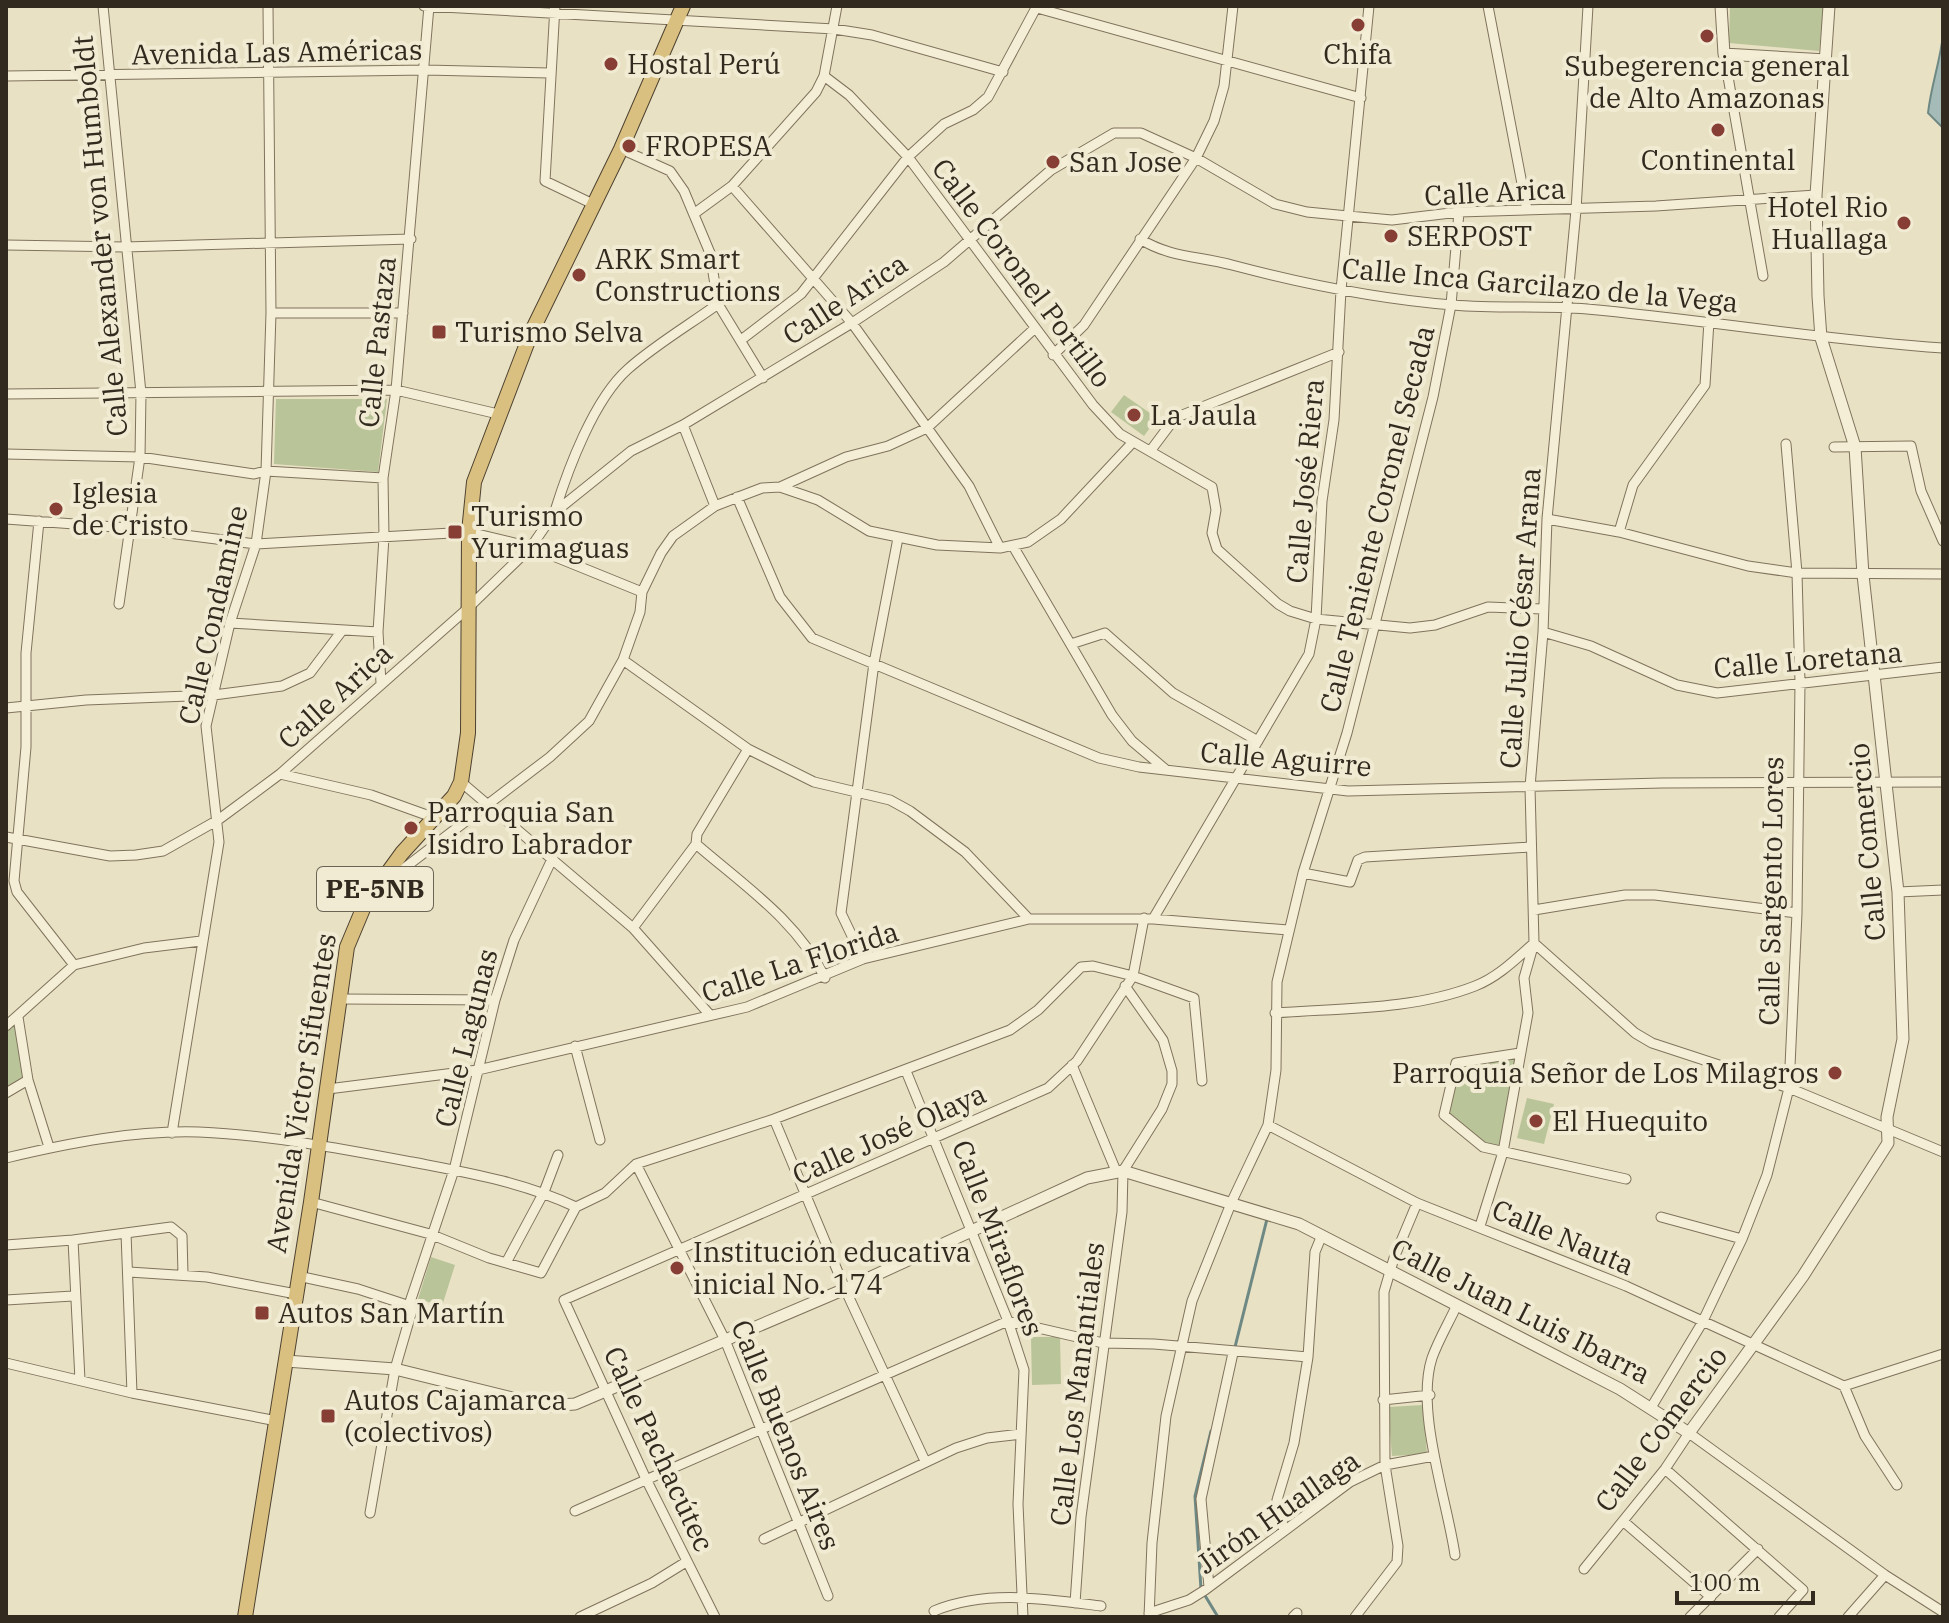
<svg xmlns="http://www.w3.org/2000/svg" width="1949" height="1623" font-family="'IBM Plex Serif',serif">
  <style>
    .green { fill: #bac499 }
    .water { fill: #a5bbb7; stroke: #6e8884; stroke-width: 2 }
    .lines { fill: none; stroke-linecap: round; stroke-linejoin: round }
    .stream { stroke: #6e8884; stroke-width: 3 }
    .minor-casing { stroke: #80735d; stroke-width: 11 }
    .tertiary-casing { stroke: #80735d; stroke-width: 13 }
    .trunk-casing { stroke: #4e4230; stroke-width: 16 }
    .minor { stroke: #f4eed6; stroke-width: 9 }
    .tertiary { stroke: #f4eed6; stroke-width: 11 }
    .trunk { stroke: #d9c080; stroke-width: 14 }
    .poi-dot { fill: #873e35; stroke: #f0ebd2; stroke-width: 3 }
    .labels { text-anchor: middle; stroke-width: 8; stroke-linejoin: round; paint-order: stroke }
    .shield { fill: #f0ebd2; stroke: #6b6455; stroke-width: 2 }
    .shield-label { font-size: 26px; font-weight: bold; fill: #322a1f }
    .street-label { font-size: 28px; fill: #322a1f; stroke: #f0ebd2 }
    .poi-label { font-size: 28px; fill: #322a1f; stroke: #f0ebd2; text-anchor: start }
  </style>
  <rect width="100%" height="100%" fill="#e8e1c4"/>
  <path class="green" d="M 1730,6 L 1824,6 L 1819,51 L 1729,43 Z
    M 1124,395 L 1157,418 L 1144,436 L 1111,412 Z
    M 276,399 L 387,399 L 378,472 L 274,464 Z
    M 18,1017 L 28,1080 L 6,1093 L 6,1026 Z
    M 1517,1056 L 1500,1150 L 1484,1145 L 1448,1115 L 1458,1065 Z
    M 1527,1098 L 1554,1104 L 1544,1144 L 1517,1138 Z
    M 431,1257 L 455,1265 L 442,1306 L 418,1299 Z
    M 1031,1337 L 1060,1337 L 1061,1384 L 1032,1385 Z
    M 1423,1405 L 1427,1454 L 1392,1456 L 1388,1407 Z"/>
  <path class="water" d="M 1943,35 L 1943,128 L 1928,113 C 1931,86 1940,62 1943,35 Z"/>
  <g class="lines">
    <path class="stream" d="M 1235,1347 L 1267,1219
      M 1211,1431 L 1195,1496 L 1201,1589 L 1218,1617"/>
    <defs>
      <path id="minor" d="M 103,6 L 141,393 L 140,457 L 119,604
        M 424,6 L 834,29 L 872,35 L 1003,72
        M 555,6 L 545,181 L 593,204
        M 1488,6 L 1527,210
        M 1037,8 L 1361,98
        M 1724,54 L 1763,276
        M 6,76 L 426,70 L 549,73
        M 824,76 L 849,95 L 908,157 L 1093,405 L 1120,434 L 1212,487 L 1216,510 L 1212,533 L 1217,549 L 1278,604 L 1290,611 L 1316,619 L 1410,628 L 1435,625 L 1488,607 L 1542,609
        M 621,149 L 670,171 L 684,191 L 710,253 L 718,304 L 763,378
        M 732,186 L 852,323 L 969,486 L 1000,548
        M 695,213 L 732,186 L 816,92 L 824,76 L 837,6
        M 1140,239 C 1171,258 1199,256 1232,265 C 1304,284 1378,299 1453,305 C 1498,309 1542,305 1587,309 C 1706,320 1824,340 1943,348
        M 6,245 L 125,247 L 411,239
        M 271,313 L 403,313
        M 741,340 L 801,294 L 908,157 L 944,124 L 973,110 L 988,97 L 1037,6
        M 1053,355 L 1084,325 L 1196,158 L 1214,121 L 1224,86 L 1233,6
        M 6,394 L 396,390 L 498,414
        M 683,425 L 715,506
        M 1834,447 L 1911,446 L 1921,491 L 1943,541
        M 1151,450 L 1175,418 L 1339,352
        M 6,454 L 140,457 L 254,474 L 266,471 L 383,478
        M 780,487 L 846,457 L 888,446 L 927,428 L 1034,329
        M 737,497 L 780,597 L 812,638 L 1099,758 L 1139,767 L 1348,791 L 1662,783 L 1943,782
        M 555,511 C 568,469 594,399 628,369 C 655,345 689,325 718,304
        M 6,519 L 129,528 L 256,544 L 469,532 L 531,547 L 642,592
        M 1547,519 L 1619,532 L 1748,566 L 1797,573 L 1943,574
        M 39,521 L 26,653 L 26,747 L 14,881 L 17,892 L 74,965
        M 1619,532 L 1633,485 L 1705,385 L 1709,321
        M 1013,546 L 1112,715 L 1132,741 L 1165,769
        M 230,623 L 378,632
        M 1543,632 L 1591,646 L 1677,685 L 1717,693 L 1943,667
        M 1071,644 L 1105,633 L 1173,693 L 1258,741
        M 623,660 L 748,749 L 814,782 L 890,800 L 910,811 L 965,852 L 1029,919
        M 381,683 L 378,632 L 384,537 L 383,478 L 396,390 L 429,6
        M 6,708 L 86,700 L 214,695 L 282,686 L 310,673 L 341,632
        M 280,774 L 371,795 L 435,818
        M 461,782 L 633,928 L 710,1015
        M 6,837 L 110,856 L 136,855 L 163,851 L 218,820 L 280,774 L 467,609 L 531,547 L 555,512 L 631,451 L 683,425 L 852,323 L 944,262 L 1051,170 L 1114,133 L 1141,133 L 1196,158 L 1275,204 L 1307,212 L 1348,216 L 1392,220 L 1459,212 L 1656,206 L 1816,195
        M 696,844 C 742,884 798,921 825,978
        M 1303,873 L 1350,882 L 1358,860 L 1365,857 L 1529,847
        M 386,882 L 550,757 L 589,721 L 623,660 L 640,612 L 642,592 L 661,553 L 673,536 L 715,506 L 762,488 L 780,487 L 818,500 L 869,531 L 937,545 L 1000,548 L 1028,542 L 1061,519 L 1133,442
        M 1898,892 L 1943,890
        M 1534,910 L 1625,895 L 1655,895 L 1797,913
        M 1153,919 L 1309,654 L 1316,619 L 1322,501 L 1334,420 L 1341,290 L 1369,6
        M 633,928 L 696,844 L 697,834 L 748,749
        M 1534,943 L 1635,1033 L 1652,1043 L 1789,1088 L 1943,1152
        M 863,959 L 841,913 L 874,663 L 898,538
        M 341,999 L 495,1000
        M 1275,1013 C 1340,1008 1414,1010 1475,986 C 1498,977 1516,959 1534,943
        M 18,1017 L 28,1080 L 49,1147
        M 6,1026 L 74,965 L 144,948 L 201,941
        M 575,1046 L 600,1140
        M 1520,1053 L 1456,1063 L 1444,1115 L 1483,1147 L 1626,1179
        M 1072,1065 L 1116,1171
        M 906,1071 L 1008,1321 L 1024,1370 L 1018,1504 L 1023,1617
        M 328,1089 L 478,1070 L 747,1007 L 863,959 L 1029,919 L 1153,919 L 1288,930
        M 6,1093 L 28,1080
        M 774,1119 L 845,1289 L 925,1461
        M 1268,1125 L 1417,1203 L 1626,1286 L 1844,1386
        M 172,1133 L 219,842 L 206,726 L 230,623 L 256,544 L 266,471 L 271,313 L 268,6
        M 6,1158 C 69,1143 135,1130 199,1132 C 270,1135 343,1149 412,1162 C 469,1173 523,1182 576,1207
        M 636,1164 L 725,1340 L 828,1596
        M 311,1202 L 430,1234 L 489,1258 L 541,1273 L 576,1207
        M 576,1207 L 605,1193 L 636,1164 L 774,1119 L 1010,1030 L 1038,1010 L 1081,967 L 1093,966 L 1133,976 L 1194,998 L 1202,1081
        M 1661,1217 L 1742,1239
        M 1480,1226 L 1503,1152 L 1528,1013 L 1524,978 L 1534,943 L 1530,787 L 1543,632 L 1547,519 L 1576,210 L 1588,6
        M 126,1233 L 132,1393
        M 73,1240 L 80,1380
        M 6,1245 L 73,1240 L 171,1227 L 182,1236 L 183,1274
        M 507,1261 L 544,1192 L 558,1155
        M 129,1272 L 207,1277 L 296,1294
        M 298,1276 L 358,1289 L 413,1307 L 395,1369 L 370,1513
        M 6,1300 L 73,1296
        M 409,1305 L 454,1170 L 495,1000 L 514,940 L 553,857
        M 6,1363 L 132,1393 L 277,1421
        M 1844,1386 L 1865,1436 L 1897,1485
        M 1844,1386 L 1943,1354
        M 1383,1400 L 1430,1395
        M 1652,1406 L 1702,1323 L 1742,1239 L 1767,1175 L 1789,1088 L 1797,913 L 1800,683 L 1797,573 L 1786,444
        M 1665,1469 L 1803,1590 L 1779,1617
        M 575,1511 L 1008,1321 L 1103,1343 L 1154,1344 L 1308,1357
        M 1623,1521 L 1711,1597
        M 1284,1531 L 1277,1500 L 1294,1443 L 1308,1357 L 1315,1252 L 1322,1235
        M 764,1539 L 956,1448 L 987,1438 L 1021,1434
        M 1455,1555 C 1447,1500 1415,1410 1432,1358 C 1438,1341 1448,1324 1456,1307
        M 1584,1569 L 1665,1469 L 1689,1433 L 1885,1575 L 1943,1612
        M 1209,1587 L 1201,1499 L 1233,1353
        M 1075,1603 L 1081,1517 L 1122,1212 L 1123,1171 L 1162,1109 L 1172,1084 L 1172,1071 L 1163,1040 L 1125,986
        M 934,1611 C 987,1589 1046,1599 1101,1606
        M 1149,1613 L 1189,1600 L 1205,1590 L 1350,1482 L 1385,1465 L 1434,1456
        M 580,1617 L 652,1583 L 686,1562
        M 715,1617 L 646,1479 L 564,1300 L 1048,1088 L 1077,1061 L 1133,976 L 1144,918
        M 1149,1617 L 1152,1543 L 1166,1416 L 1192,1301 L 1232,1201 L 1268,1125 L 1276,1070 L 1277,982 L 1303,873 L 1347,733 L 1433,397 L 1451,305 L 1459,212
        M 1293,1617 L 1297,1613
        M 1355,1617 L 1397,1562 L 1398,1546 L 1385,1465 L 1384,1292 L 1394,1258 L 1417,1203
        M 1690,1617 L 1758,1549
        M 1848,1617 L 1885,1575"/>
      <path id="tertiary" d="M 1721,6 L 1724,54 L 1826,60
        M 286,1361 L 395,1369 L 545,1406 L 575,1404 L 845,1289 L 1087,1178 L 1123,1171 L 1299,1224 L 1620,1389 L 1689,1433 L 1803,1276 L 1888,1143 L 1887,1117 L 1903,1039 L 1898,892 L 1863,575 L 1855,447 L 1821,338 L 1818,296 L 1816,195 L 1829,6"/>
      <path id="trunk" d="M 245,1617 L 311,1202 L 347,947 L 365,904 L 402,853 L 454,796 L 461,782 L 468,733 L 469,532 L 474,482 L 531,333 L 621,149 L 683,6"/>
    </defs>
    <use href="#minor" class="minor-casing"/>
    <use href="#tertiary" class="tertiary-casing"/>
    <use href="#trunk" class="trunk-casing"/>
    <use href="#minor" class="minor"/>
    <use href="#tertiary" class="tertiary"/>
    <use href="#trunk" class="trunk"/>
  </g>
  <g class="poi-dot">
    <circle cx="1358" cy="25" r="8"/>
    <circle cx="1707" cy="36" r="8"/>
    <circle cx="611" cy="64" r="8"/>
    <circle cx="1718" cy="130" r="8"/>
    <circle cx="629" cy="146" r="8"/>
    <circle cx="1053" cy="162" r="8"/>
    <circle cx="1904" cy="223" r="8"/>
    <circle cx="1391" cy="236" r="8"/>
    <circle cx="579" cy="275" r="8"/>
    <rect x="431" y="324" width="16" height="16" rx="4"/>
    <circle cx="1134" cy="415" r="8"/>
    <circle cx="56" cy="509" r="8"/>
    <rect x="447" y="524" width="16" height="16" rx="4"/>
    <circle cx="411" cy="828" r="8"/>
    <circle cx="1835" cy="1073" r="8"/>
    <circle cx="1536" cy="1121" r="8"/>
    <circle cx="677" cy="1268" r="8"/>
    <rect x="254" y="1305" width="16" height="16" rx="4"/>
    <rect x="320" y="1408" width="16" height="16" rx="4"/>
  </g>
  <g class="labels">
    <rect class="shield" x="317" y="867" width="116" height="44" rx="6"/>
    <g class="shield-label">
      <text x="375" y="898">PE-5NB</text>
    </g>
    <g class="street-label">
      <text transform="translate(277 52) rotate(-1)" y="10">Avenida Las Américas</text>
      <text transform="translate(1495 192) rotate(-3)" y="10">Calle Arica</text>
      <text transform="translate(100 236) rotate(-95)" y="10">Calle Alexander von Humboldt</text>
      <text transform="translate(1022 273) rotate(53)" y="10">Calle Coronel Portillo</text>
      <text transform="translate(1540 285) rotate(5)" y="10">Calle Inca Garcilazo de la Vega</text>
      <text transform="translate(845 299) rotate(-33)" y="10">Calle Arica</text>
      <text transform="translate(377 342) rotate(-84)" y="10">Calle Pastaza</text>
      <text transform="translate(1305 481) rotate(-85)" y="10">Calle José Riera</text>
      <text transform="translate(1377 519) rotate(-76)" y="10">Calle Teniente Coronel Secada</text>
      <text transform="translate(213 615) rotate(-77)" y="10">Calle Condamine</text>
      <text transform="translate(1520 618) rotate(-86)" y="10">Calle Julio César Arana</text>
      <text transform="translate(1808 660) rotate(-5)" y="10">Calle Loretana</text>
      <text transform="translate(335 696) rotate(-42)" y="10">Calle Arica</text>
      <text transform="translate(1286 759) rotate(5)" y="10">Calle Aguirre</text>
      <text transform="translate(1867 842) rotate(-95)" y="10">Calle Comercio</text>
      <text transform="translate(1771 891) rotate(-89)" y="10">Calle Sargento Lores</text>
      <text transform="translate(800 962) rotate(-18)" y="10">Calle La Florida</text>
      <text transform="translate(466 1038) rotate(-76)" y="10">Calle Lagunas</text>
      <text transform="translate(301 1093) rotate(-81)" y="10">Avenida Victor Sifuentes</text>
      <text transform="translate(889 1134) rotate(-24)" y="10">Calle José Olaya</text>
      <text transform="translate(1563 1237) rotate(23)" y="10">Calle Nauta</text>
      <text transform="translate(998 1238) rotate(69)" y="10">Calle Miraflores</text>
      <text transform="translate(1521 1311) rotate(27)" y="10">Calle Juan Luis Ibarra</text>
      <text transform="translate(1077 1384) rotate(-83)" y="10">Calle Los Manantiales</text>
      <text transform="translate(1661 1429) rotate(-53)" y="10">Calle Comercio</text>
      <text transform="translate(786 1435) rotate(68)" y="10">Calle Buenos Aires</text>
      <text transform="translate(659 1449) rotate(65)" y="10">Calle Pachacútec</text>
      <text transform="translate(1278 1512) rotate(-35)" y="10">Jirón Huallaga</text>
    </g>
    <g class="poi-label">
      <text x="1358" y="64" text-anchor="middle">Chifa</text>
      <text x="627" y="74">Hostal Perú</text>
      <text x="1707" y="76" text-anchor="middle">Subegerencia general<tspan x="1707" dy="32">de Alto Amazonas</tspan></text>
      <text x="645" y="156">FROPESA</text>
      <text x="1718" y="170" text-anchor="middle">Continental</text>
      <text x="1069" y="172">San Jose</text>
      <text x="1888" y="217" text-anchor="end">Hotel Rio<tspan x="1888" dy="32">Huallaga</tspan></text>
      <text x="1407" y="246">SERPOST</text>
      <text x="595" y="269">ARK Smart<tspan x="595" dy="32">Constructions</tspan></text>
      <text x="455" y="342">Turismo Selva</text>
      <text x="1150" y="425">La Jaula</text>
      <text x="72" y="503">Iglesia<tspan x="72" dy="32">de Cristo</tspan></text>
      <text x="471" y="526">Turismo<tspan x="471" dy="32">Yurimaguas</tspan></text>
      <text x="427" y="822">Parroquia San<tspan x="427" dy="32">Isidro Labrador</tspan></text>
      <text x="1819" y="1083" text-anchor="end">Parroquia Señor de Los Milagros</text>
      <text x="1552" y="1131">El Huequito</text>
      <text x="693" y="1262">Institución educativa<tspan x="693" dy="32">inicial No. 174</tspan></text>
      <text x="278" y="1323">Autos San Martín</text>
      <text x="344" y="1410">Autos Cajamarca<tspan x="344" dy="32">(colectivos)</tspan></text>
    </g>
  </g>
  <rect width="1949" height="1623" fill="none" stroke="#322a1f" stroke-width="16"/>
  <path d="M1677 1591v12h136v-12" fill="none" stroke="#322a1f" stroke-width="4"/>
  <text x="1689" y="1591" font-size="24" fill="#322a1f" stroke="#f0ebd2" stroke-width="6" paint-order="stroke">100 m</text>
</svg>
